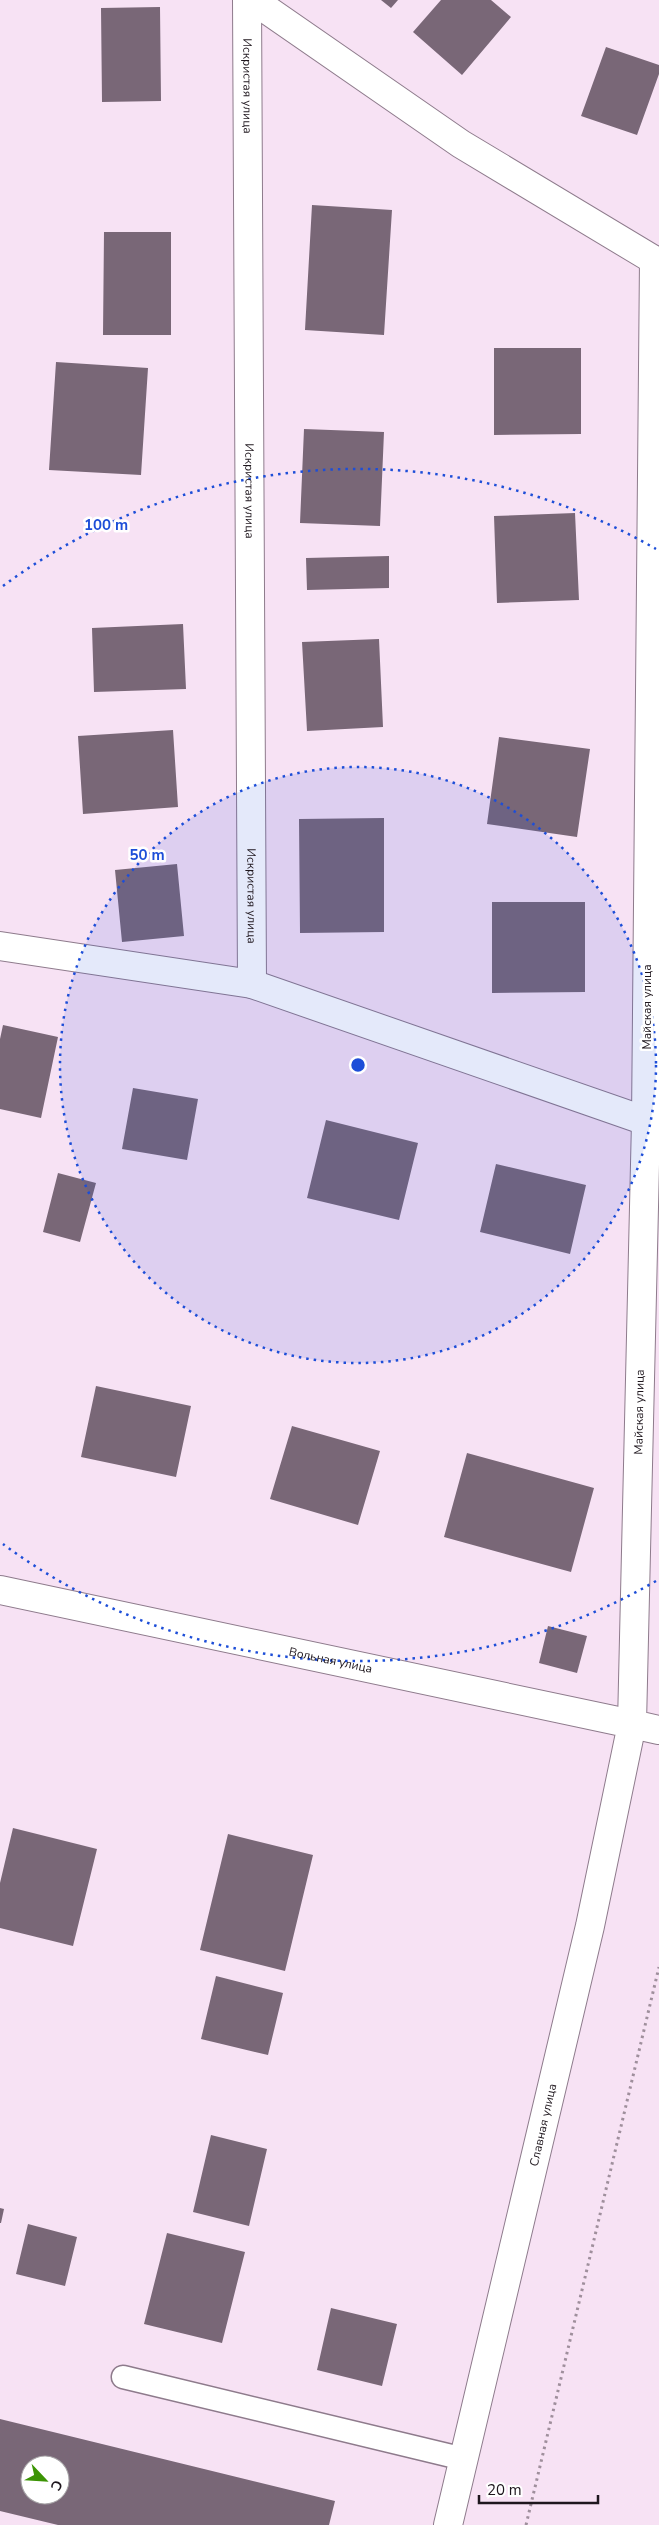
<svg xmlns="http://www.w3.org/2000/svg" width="659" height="2525" font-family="'Nunito Sans',sans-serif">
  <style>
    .building { fill: #796777; fill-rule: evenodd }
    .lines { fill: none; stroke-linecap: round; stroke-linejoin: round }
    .lane-casing { stroke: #8e7b8c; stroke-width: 25 }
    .street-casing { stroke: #8e7b8c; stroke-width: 30 }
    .secondary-casing { stroke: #8e7b8c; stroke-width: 30 }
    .path { stroke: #9f8f9c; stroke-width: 3; stroke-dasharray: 2.5 4; stroke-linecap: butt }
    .lane { stroke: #fff; stroke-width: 22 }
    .street { stroke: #fff; stroke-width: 28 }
    .secondary { stroke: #fff; stroke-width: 28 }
    .ring { fill: none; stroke: #1d4ed8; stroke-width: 2.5; stroke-dasharray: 2.5 5 }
    .labels { text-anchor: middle; stroke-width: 5; stroke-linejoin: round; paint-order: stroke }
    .street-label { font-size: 12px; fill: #1e161d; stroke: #fff }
    .centre { fill: #1d4ed8; stroke: #fff; stroke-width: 2.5 }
    .ring-label { font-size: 15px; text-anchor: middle; font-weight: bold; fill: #1d4ed8; stroke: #fff; stroke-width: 5; stroke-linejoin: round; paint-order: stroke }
  </style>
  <rect width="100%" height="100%" fill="#f7e2f4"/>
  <path class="building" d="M 381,0 L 398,0 L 391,8 Z
    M 441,0 L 491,0 L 511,17 L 462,75 L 413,32 Z
    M 160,7 L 161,101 L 102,102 L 101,8 Z
    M 606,47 L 659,65 L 659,74 L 637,135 L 581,116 Z
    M 312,205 L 392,210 L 384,335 L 305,330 Z
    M 104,232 L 171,232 L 171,335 L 103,335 Z
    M 494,348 L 581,348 L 581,434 L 494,435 Z
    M 56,362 L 148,368 L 141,475 L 49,470 Z
    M 304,429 L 384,432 L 380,526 L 300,523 Z
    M 575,513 L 579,600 L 497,603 L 494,516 Z
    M 389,556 L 389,588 L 307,590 L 306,558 Z
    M 183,624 L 186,689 L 94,692 L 92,628 Z
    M 379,639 L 383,727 L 307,731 L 302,642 Z
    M 173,730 L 178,807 L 83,814 L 78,736 Z
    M 499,737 L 590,749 L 577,837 L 487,824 Z
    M 384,818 L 384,932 L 300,933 L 299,819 Z
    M 177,864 L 184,936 L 122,942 L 115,870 Z
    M 492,902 L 585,902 L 585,992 L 492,993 Z
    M 3,1025 L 58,1037 L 41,1118 L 0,1109 L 0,1039 Z
    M 133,1088 L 198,1099 L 187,1160 L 122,1149 Z
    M 326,1120 L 418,1143 L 399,1220 L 307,1198 Z
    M 496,1164 L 586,1185 L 570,1254 L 480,1232 Z
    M 58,1173 L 96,1183 L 80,1242 L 43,1232 Z
    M 96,1386 L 191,1406 L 176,1477 L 81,1457 Z
    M 292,1426 L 380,1451 L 358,1525 L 270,1499 Z
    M 467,1453 L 594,1488 L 571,1572 L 444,1537 Z
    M 548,1626 L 587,1636 L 577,1673 L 539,1663 Z
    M 13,1828 L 97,1849 L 73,1946 L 0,1928 L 0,1883 Z
    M 228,1834 L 313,1855 L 285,1971 L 200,1950 Z
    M 216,1976 L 283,1993 L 268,2055 L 201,2039 Z
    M 211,2135 L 267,2149 L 249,2226 L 193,2212 Z
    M 0,2208 L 4,2209 L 1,2223 L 0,2223 Z
    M 28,2224 L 77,2237 L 65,2286 L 16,2274 Z
    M 167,2233 L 245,2252 L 222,2343 L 144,2324 Z
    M 331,2308 L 397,2324 L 382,2386 L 317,2370 Z
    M 0,2419 L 335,2501 L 329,2525 L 58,2525 L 0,2511 ZM 30,2465 L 60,2465 L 60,2495 L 30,2495 Z"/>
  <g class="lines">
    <defs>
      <path id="lane" d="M 123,2377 L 464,2459"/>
      <g id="street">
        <path id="s1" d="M 247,0 L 252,984"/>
        <path d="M 253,0 L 461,144 L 654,260 L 659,261"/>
        <path d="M 654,260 L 646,1121 L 632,1724 L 659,1730"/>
        <path d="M 0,946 L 252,984 L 646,1121 L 659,1123"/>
      </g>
      <g id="secondary">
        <path id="s2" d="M 0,1590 L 632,1724 L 590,1926 L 448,2525"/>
      </g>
    </defs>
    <use href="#lane" class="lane-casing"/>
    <use href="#street" class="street-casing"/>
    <use href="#secondary" class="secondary-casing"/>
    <path class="path" d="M 526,2525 L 659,1967"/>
    <use href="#lane" class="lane"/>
    <use href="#street" class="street"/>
    <use href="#secondary" class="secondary"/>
  </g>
  <circle cx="358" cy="1065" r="298" fill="#1d4ed8" fill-opacity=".12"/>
  <g class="ring">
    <circle cx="358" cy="1065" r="298"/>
    <path d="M656 1581A596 596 0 0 1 3 1544M3 586A596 596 0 0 1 656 549"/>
  </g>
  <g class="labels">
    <g class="street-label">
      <text dy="4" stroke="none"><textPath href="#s1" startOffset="86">Искристая улица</textPath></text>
      <text dy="4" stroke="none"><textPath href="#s1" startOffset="491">Искристая улица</textPath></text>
      <text dy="4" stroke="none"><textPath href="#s1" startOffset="896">Искристая улица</textPath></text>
      <text transform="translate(647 1007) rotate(-90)" y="4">Майская улица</text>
      <text transform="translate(639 1412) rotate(-89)" y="4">Майская улица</text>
      <text dy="4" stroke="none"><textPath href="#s2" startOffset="338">Вольная улица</textPath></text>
      <text transform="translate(543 2125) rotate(-77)" y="4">Славная улица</text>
    </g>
  </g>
  <circle cx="358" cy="1065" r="8" class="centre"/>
  <g class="ring-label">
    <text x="106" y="530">100 m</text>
    <text x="147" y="860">50 m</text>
  </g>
  <g transform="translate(45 2480) rotate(115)"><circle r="24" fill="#ffffff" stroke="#a5a2a5"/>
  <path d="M0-4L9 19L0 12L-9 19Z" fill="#3c9405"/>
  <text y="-8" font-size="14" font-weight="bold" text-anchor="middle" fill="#1e161d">С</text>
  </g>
  <path d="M479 2495v8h119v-8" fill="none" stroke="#1e161d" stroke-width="2.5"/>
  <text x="487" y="2495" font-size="15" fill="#1e161d" stroke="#ffffff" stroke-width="4" paint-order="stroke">20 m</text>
</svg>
